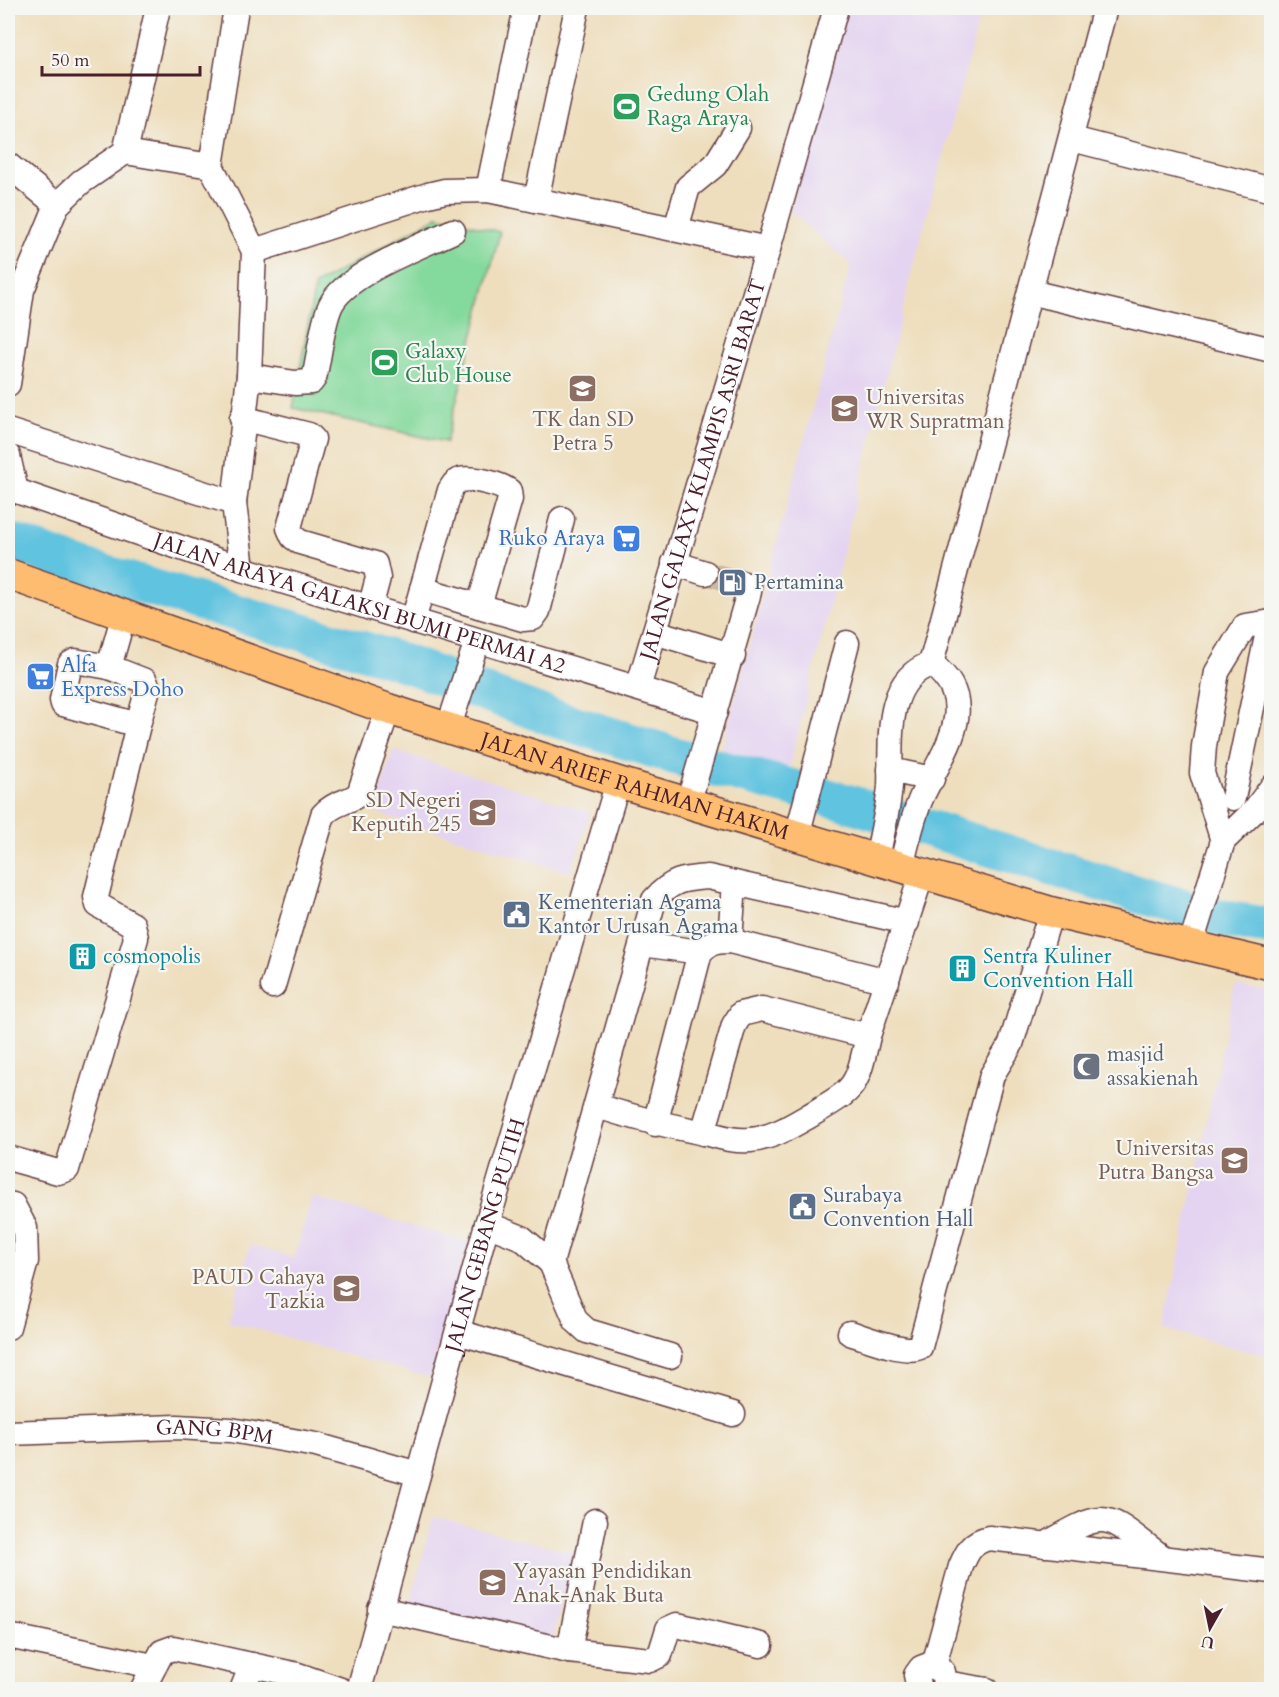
<svg xmlns="http://www.w3.org/2000/svg" width="1279" height="1697" font-family="Cardo,serif">
  <style>
    .built { fill: #e4d3f1 }
    .green { fill: #84d99c; stroke: #677c64; stroke-width: 1.5 }
    .lines { fill: none; stroke-linecap: round; stroke-linejoin: round }
    .river { stroke: #61c3df; stroke-width: 38 }
    .minor-tunnel { stroke: #cdb8a0; stroke-width: 24; stroke-dasharray: 24 12; stroke-linecap: butt }
    .minor-casing { stroke: #633c41; stroke-width: 27 }
    .major-casing { stroke: #633c41; stroke-width: 33 }
    .minor { stroke: #fff; stroke-width: 24 }
    .major { stroke: #fdbc70; stroke-width: 30 }
    .labels { text-anchor: middle; stroke-width: 4.5; stroke-linejoin: round; paint-order: stroke }
    .leisure-label { font-size: 21px; fill: #27864d; stroke: #f6f6f2; text-anchor: start }
    .education-label { font-size: 21px; fill: #785e54; stroke: #f6f6f2; text-anchor: end }
    .street-label { font-size: 21px; fill: #4a1f2b; stroke: #f6f6f2 }
    .shop-label { font-size: 21px; fill: #366cbe; stroke: #f6f6f2; text-anchor: end }
    .service-label { font-size: 21px; fill: #4e5e75; stroke: #f6f6f2; text-anchor: start }
    .culture-label { font-size: 21px; fill: #0d838f; stroke: #f6f6f2; text-anchor: start }
    .worship-label { font-size: 21px; fill: #5b616d; stroke: #f6f6f2; text-anchor: start }
  </style>
  <rect width="100%" height="100%" fill="#f6f6f2"/>
  <filter id="ink" filterUnits="userSpaceOnUse"><feTurbulence type="fractalNoise" baseFrequency=".0167" numOctaves="2"/><feDisplacementMap in="SourceGraphic" scale="12" xChannelSelector="R" yChannelSelector="G"/><feConvolveMatrix kernelMatrix="1 2 1 2 8 2 1 2 1" color-interpolation-filters="sRGB"/></filter>
  <filter id="wash" filterUnits="userSpaceOnUse"><feTurbulence type="fractalNoise" baseFrequency=".008" numOctaves="4" result="noise"/><feDisplacementMap in="SourceGraphic" scale="24" xChannelSelector="R" yChannelSelector="G"/><feGaussianBlur stdDeviation="1.35" result="paint"/><feColorMatrix in="noise" values="0 0 0 0 0 0 0 0 0 0 0 0 0 0 0 0 0 1.4 0 .05"/><feComposite in="paint" operator="in"/></filter>
  <g filter="url(#wash)">
    <rect width="100%" height="100%" fill="#eedebd"/>
    <path class="built" d="M 848,8 L 982,8 L 912,272 L 789,769 L 721,752 L 851,264 L 790,211 Z
      M 393,750 L 590,812 L 571,873 L 374,812 Z
      M 1235,985 L 1271,991 L 1271,1357 L 1164,1329 Z
      M 312,1197 L 469,1242 L 430,1378 L 228,1321 L 250,1245 L 294,1258 Z
      M 433,1517 L 576,1553 L 551,1643 L 408,1612 Z"/>
    <path class="green" d="M 438,216 L 500,232 L 446,442 L 293,408 L 315,285 Z"/>
    <g class="lines">
      <path class="river" d="M 8,541 L 89,569 L 393,659 L 554,718 L 695,762 L 845,802 L 1140,895 L 1229,920 L 1272,927"/>
    </g>
  </g>
  <g filter="url(#ink)">
    <g class="lines">
      <path class="minor-tunnel" d="M 705,573 L 741,583"/>
      <defs>
        <g id="minor">
          <path d="M 236,8 L 211,166 L 254,251 L 249,376 L 234,503 L 242,569"/>
          <path d="M 1072,139 L 1272,190"/>
          <path d="M 125,152 L 211,166"/>
          <path d="M 8,165 L 57,205"/>
          <path d="M 488,190 L 526,8"/>
          <path d="M 536,200 L 577,8"/>
          <path d="M 676,229 L 688,187 L 715,165 L 738,128"/>
          <path d="M 254,251 L 428,195 L 445,191 L 488,190 L 768,249"/>
          <path d="M 1030,292 L 1272,350"/>
          <path d="M 249,376 L 295,383 L 311,382 L 314,378 C 320,356 322,318 333,301 C 353,271 420,247 453,231"/>
          <path d="M 8,384 L 22,290 L 57,205 L 81,182 L 125,152 L 158,8"/>
          <path d="M 242,418 L 309,435 L 313,439 L 289,528 L 293,537 L 300,542 L 375,564 L 378,578 L 370,608"/>
          <path d="M 8,431 L 234,503"/>
          <path d="M 8,456 L 16,491"/>
          <path id="s1" d="M 8,488 L 242,569 L 715,712"/>
          <path d="M 674,563 L 705,573"/>
          <path d="M 422,589 L 479,606"/>
          <path d="M 413,621 L 450,490 C 453,486 454,481 460,480 C 472,477 500,484 509,491 L 510,499 L 479,606 L 523,619 L 533,618 L 538,611 L 562,519"/>
          <path d="M 1272,622 L 1245,626 L 1217,672 L 1204,746 L 1202,773 L 1223,841 L 1254,811 L 1272,787"/>
          <path d="M 655,632 L 733,656"/>
          <path d="M 931,664 L 1105,8"/>
          <path d="M 109,667 L 145,681 L 148,688 L 138,725"/>
          <path id="s2" d="M 638,688 L 768,249 L 836,8"/>
          <path d="M 448,729 L 477,641"/>
          <path d="M 890,770 L 932,779"/>
          <path d="M 1233,798 L 1270,622"/>
          <path d="M 688,804 L 749,592 L 749,586 L 741,583"/>
          <path d="M 797,836 L 847,643"/>
          <path d="M 877,860 C 881,836 888,811 890,786 C 892,745 882,680 931,664"/>
          <path d="M 901,867 C 907,844 912,818 922,796 C 942,753 984,703 931,664"/>
          <path d="M 730,941 L 734,883"/>
          <path d="M 642,944 L 700,952"/>
          <path d="M 1190,947 L 1223,841"/>
          <path d="M 273,986 L 323,815 C 333,803 347,803 359,794 L 388,709"/>
          <path d="M 597,1106 C 631,1117 664,1125 700,1132 C 717,1135 731,1142 750,1140 C 772,1138 790,1127 809,1116 C 856,1088 856,1090 868,1036"/>
          <path d="M 655,1124 L 700,952 C 709,942 717,941 730,941 L 887,981"/>
          <path d="M 703,1133 L 734,1025 L 741,1014 L 762,1009 L 868,1036 L 922,874"/>
          <path d="M 8,1158 L 58,1172 L 67,1169 L 136,938 L 133,925 L 98,905 L 96,897 L 138,725 L 63,704 L 62,700 L 70,664 L 75,661 L 109,667 L 124,614"/>
          <path d="M 8,1204 L 13,1205 L 25,1228 L 26,1261 L 8,1327"/>
          <path d="M 487,1224 L 522,1238 L 551,1263 L 576,1321 L 587,1331 L 670,1356"/>
          <path d="M 551,1263 L 654,900 C 672,880 682,879 708,877 L 907,922"/>
          <path d="M 458,1332 L 733,1414"/>
          <path d="M 850,1333 C 866,1338 906,1354 920,1347 L 992,1075 L 1011,1044 L 1051,912"/>
          <path id="s3" d="M 8,1433 L 177,1427 L 231,1430 L 316,1445 L 418,1474"/>
          <path d="M 1045,1545 C 1110,1506 1105,1515 1162,1557"/>
          <path d="M 380,1609 L 569,1651 L 650,1660 L 660,1655 L 668,1629 L 677,1625 L 761,1645"/>
          <path d="M 8,1636 L 153,1666"/>
          <path d="M 569,1651 L 595,1521"/>
          <path d="M 934,1665 L 961,1566 C 968,1550 972,1542 989,1538 L 1272,1571"/>
          <path d="M 945,1683 L 987,1690"/>
          <path d="M 142,1690 L 162,1652 L 173,1648 L 298,1675 L 341,1690"/>
          <path d="M 242,1690 L 252,1665"/>
          <path id="s4" d="M 359,1690 L 487,1224 L 618,782"/>
          <path d="M 919,1690 L 916,1675 L 921,1668 L 929,1665 L 943,1672 L 945,1683 L 942,1690"/>
        </g>
        <g id="major">
          <path id="s5" d="M 8,574 L 388,709 L 618,782 L 1051,912 L 1272,965"/>
        </g>
      </defs>
      <use href="#minor" class="minor-casing"/>
      <use href="#major" class="major-casing"/>
      <use href="#minor" class="minor"/>
      <use href="#major" class="major"/>
    </g>
  </g>
  <defs>
    <symbol id="stadium-square" viewBox="-11 -11 22 22"><rect x="-9" y="-9" width="18" height="18" rx="4" fill="#2e9e5b" stroke="#f6f6f2"/><path d="M0-5a6.5 5 0 1 0 0 10a6.5 5 0 1 0 0-10ZM-3.5-1.8h7v3.6h-7Z" fill="#fff"/></symbol>
    <symbol id="school-square" viewBox="-11 -11 22 22"><rect x="-9" y="-9" width="18" height="18" rx="4" fill="#8d6e63" stroke="#f6f6f2"/><path d="M0-5L7-2L0 1L-7-2ZM-4 1L0 2.5L4 1V4Q0 6-4 4Z" fill="#fff"/></symbol>
    <symbol id="university-square" viewBox="-11 -11 22 22"><rect x="-9" y="-9" width="18" height="18" rx="4" fill="#8d6e63" stroke="#f6f6f2"/><path d="M0-5L7-2L0 1L-7-2ZM-4 1L0 2.5L4 1V4Q0 6-4 4Z" fill="#fff"/></symbol>
    <symbol id="supermarket-square" viewBox="-11 -11 22 22"><rect x="-9" y="-9" width="18" height="18" rx="4" fill="#3f7fe0" stroke="#f6f6f2"/><path d="M-6-5.5h2.5l.6 2H6L4.5 2H-2.5L-4.4-4H-6ZM-1.5 3.2a1.3 1.3 0 1 0 .1 0ZM3 3.2a1.3 1.3 0 1 0 .1 0Z" fill="#fff"/></symbol>
    <symbol id="fuel-square" viewBox="-11 -11 22 22"><rect x="-9" y="-9" width="18" height="18" rx="4" fill="#5c6f8a" stroke="#f6f6f2"/><path d="M-5.5-6h7V0h2V4h1.3V-2.5L3-4.5l.8-.8L6-3V5H2.5V1h-1V6h-7ZM-4.2-4.7v3.2H.2V-4.7Z" fill="#fff"/></symbol>
    <symbol id="civic-square" viewBox="-11 -11 22 22"><rect x="-9" y="-9" width="18" height="18" rx="4" fill="#5c6f8a" stroke="#f6f6f2"/><path d="M-.6-6.5H3V-4.5H.6V-3L4-1V1h2V6H-6V1h2V-1L-.6-3ZM-1.2 2.5V6h2.4V2.5Z" fill="#fff"/></symbol>
    <symbol id="building-square" viewBox="-11 -11 22 22"><rect x="-9" y="-9" width="18" height="18" rx="4" fill="#0f9aa8" stroke="#f6f6f2"/><path d="M-4-6H4V6H1V3H-1V6H-4ZM-2.5-4.3h1.7v1.8h-1.7ZM.8-4.3h1.7v1.8H.8ZM-2.5-1h1.7V.8h-1.7ZM.8-1h1.7V.8H.8Z" fill="#fff"/></symbol>
    <symbol id="mosque-square" viewBox="-11 -11 22 22"><rect x="-9" y="-9" width="18" height="18" rx="4" fill="#6b7280" stroke="#f6f6f2"/><path d="M3.5-4.9A6 6 0 1 0 3.5 4.9A5 5 0 1 1 3.5-4.9Z" fill="#fff"/></symbol>
  </defs>
  <g fill-rule="evenodd">
    <use href="#stadium-square" x="610" y="90" width="33" height="33"/>
    <use href="#stadium-square" x="368" y="346" width="33" height="33"/>
    <use href="#school-square" x="566" y="372" width="33" height="33"/>
    <use href="#university-square" x="828" y="392" width="33" height="33"/>
    <use href="#supermarket-square" x="610" y="522" width="33" height="33"/>
    <use href="#fuel-square" x="716" y="566" width="33" height="33"/>
    <use href="#supermarket-square" x="24" y="660" width="33" height="33"/>
    <use href="#school-square" x="466" y="796" width="33" height="33"/>
    <use href="#civic-square" x="500" y="898" width="33" height="33"/>
    <use href="#building-square" x="66" y="940" width="33" height="33"/>
    <use href="#building-square" x="946" y="952" width="33" height="33"/>
    <use href="#mosque-square" x="1070" y="1050" width="33" height="33"/>
    <use href="#university-square" x="1218" y="1144" width="33" height="33"/>
    <use href="#civic-square" x="786" y="1190" width="33" height="33"/>
    <use href="#school-square" x="330" y="1272" width="33" height="33"/>
    <use href="#school-square" x="476" y="1566" width="33" height="33"/>
  </g>
  <g class="labels">
    <g class="leisure-label">
      <text x="647" y="101">Gedung Olah<tspan x="647" dy="24">Raga Araya</tspan></text>
      <text x="405" y="358">Galaxy<tspan x="405" dy="24">Club House</tspan></text>
    </g>
    <g class="education-label">
      <text x="866" y="404" text-anchor="start">Universitas<tspan x="866" dy="24">WR Supratman</tspan></text>
      <text x="583" y="426" text-anchor="middle">TK dan SD<tspan x="583" dy="24">Petra 5</tspan></text>
      <text x="461" y="807">SD Negeri<tspan x="461" dy="24">Keputih 245</tspan></text>
      <text x="1214" y="1155">Universitas<tspan x="1214" dy="24">Putra Bangsa</tspan></text>
      <text x="325" y="1284">PAUD Cahaya<tspan x="325" dy="24">Tazkia</tspan></text>
      <text x="513" y="1578" text-anchor="start">Yayasan Pendidikan<tspan x="513" dy="24">Anak-Anak Buta</tspan></text>
    </g>
    <g class="street-label">
      <text dy="7" stroke="none"><textPath href="#s2" startOffset="228">JALAN GALAXY KLAMPIS ASRI BARAT</textPath></text>
      <text dy="7" stroke="none"><textPath href="#s1" startOffset="370">JALAN ARAYA GALAKSI BUMI PERMAI A2</textPath></text>
      <text dy="7" stroke="none"><textPath href="#s5" startOffset="662">JALAN ARIEF RAHMAN HAKIM</textPath></text>
      <text dy="7" stroke="none"><textPath href="#s4" startOffset="472">JALAN GEBANG PUTIH</textPath></text>
      <text dy="7" stroke="none"><textPath href="#s3" startOffset="207">GANG BPM</textPath></text>
    </g>
    <g class="shop-label">
      <text x="605" y="545">Ruko Araya</text>
      <text x="61" y="672" text-anchor="start">Alfa<tspan x="61" dy="24">Express Doho</tspan></text>
    </g>
    <g class="service-label">
      <text x="754" y="589">Pertamina</text>
      <text x="538" y="909">Kementerian Agama<tspan x="538" dy="24">Kantor Urusan Agama</tspan></text>
      <text x="823" y="1202">Surabaya<tspan x="823" dy="24">Convention Hall</tspan></text>
    </g>
    <g class="culture-label">
      <text x="103" y="963">cosmopolis</text>
      <text x="983" y="963">Sentra Kuliner<tspan x="983" dy="24">Convention Hall</tspan></text>
    </g>
    <g class="worship-label">
      <text x="1107" y="1061">masjid<tspan x="1107" dy="24">assakienah</tspan></text>
    </g>
  </g>
  <rect width="1279" height="1697" fill="none" stroke="#f6f6f2" stroke-width="30"/>
  <g transform="translate(1210 1628) rotate(189)" stroke="#f6f6f2" stroke-width="4.5" paint-order="stroke">
  <path d="M0-4.5L10 22L0 15L-10 22Z" fill="#4a1f2b"/>
  <text y="-9" font-size="16" font-weight="bold" text-anchor="middle" fill="#4a1f2b">U</text>
  </g>
  <path d="M42 66v9h158v-9" fill="none" stroke="#4a1f2b" stroke-width="3"/>
  <text x="51" y="66" font-size="18" fill="#4a1f2b" stroke="#f6f6f2" stroke-width="4.5" paint-order="stroke">50 m</text>
</svg>
